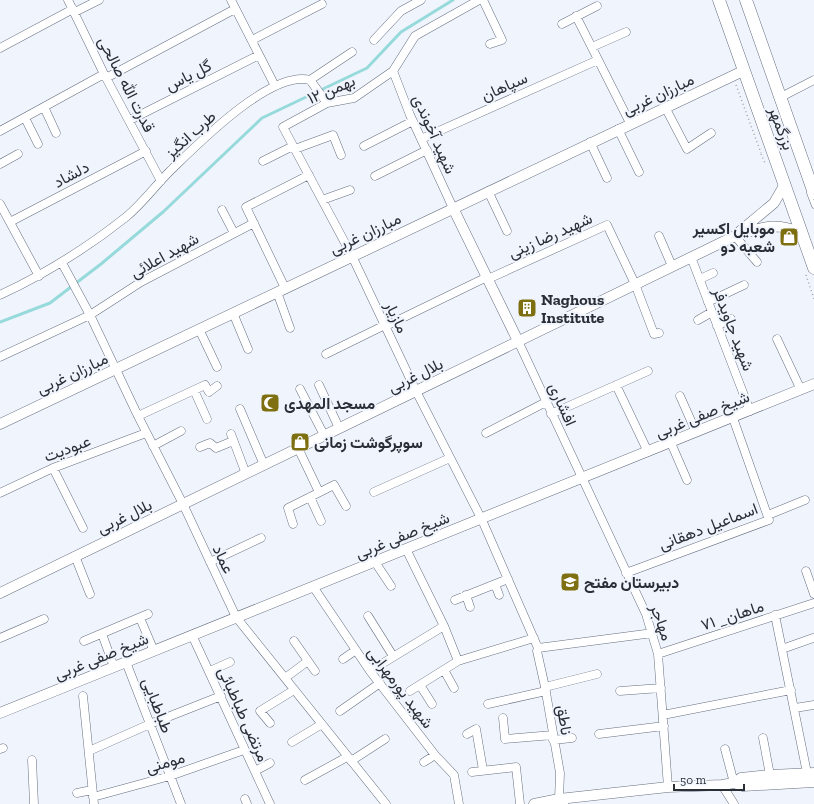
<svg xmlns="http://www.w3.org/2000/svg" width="814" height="804" font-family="'Zilla Slab',Vazirmatn,serif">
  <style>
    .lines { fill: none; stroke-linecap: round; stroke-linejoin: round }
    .stream { stroke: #96dadc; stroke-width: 3 }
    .service-casing { stroke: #666f81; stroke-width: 5 }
    .minor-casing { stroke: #666f81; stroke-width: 9 }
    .tertiary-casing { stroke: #666f81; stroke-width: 11 }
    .primary-casing { stroke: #666f81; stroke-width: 13 }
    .path { stroke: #a3a7af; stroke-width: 1.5; stroke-dasharray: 1 3; stroke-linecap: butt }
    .service { stroke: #fff; stroke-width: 4 }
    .minor { stroke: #fff; stroke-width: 8 }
    .tertiary { stroke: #fff; stroke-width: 10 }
    .primary { stroke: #fff; stroke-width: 12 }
    .labels { text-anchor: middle; stroke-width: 4; stroke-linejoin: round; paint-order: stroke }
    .street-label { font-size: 16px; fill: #2a2e36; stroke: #f0f4fc }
    .poi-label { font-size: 16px; font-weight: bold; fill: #2a2e36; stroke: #f0f4fc; text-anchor: start }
  </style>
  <rect width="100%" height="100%" fill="#f0f4fc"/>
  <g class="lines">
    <path class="stream" d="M 0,322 L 50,303 L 101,264 L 163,212 L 262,118 L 367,68 L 401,32 L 453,0"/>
    <defs>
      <path id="service" d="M 809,193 L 814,206"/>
      <path id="minor" d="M 68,0 L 104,74 L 161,181
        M 231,0 L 275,86
        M 479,0 L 415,36 L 393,71 L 354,98 L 327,103 L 283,127 L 352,256 L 416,391 L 482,520 L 538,648
        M 483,0 L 502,40 L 490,44
        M 75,12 L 99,0
        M 576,16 L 630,123
        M 562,24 L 597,6
        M 252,40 L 322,4
        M 374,40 L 401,11 L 421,0
        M 592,47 L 626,32
        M 0,48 L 73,9
        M 393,71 L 410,115 L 453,208
        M 106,78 L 235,9
        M 310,80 L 327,103
        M 781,97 L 814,80
        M 44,107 L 56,133
        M 665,107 L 687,149 L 711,133
        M 25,118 L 38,144
        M 130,120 L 259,55
        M 618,129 L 639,172
        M 0,131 L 104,74
        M 421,139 L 598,60
        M 590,142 L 607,178
        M 364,146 L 413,121
        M 295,149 L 333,135 L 341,155
        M 263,161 L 293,146
        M 0,164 L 18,154
        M 375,176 L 427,150
        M 488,191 L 507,231
        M 322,200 L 350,190
        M 0,204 L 39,276
        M 222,210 L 234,233
        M 10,222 L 146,151
        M 659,236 L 672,266
        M 735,236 L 757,262
        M 691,257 L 750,411
        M 62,263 L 90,315 L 138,416 L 183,504 L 236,617 L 386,804
        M 488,279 L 607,225 L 635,284 L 654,334 L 659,333
        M 700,279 L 713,273
        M 285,288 L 246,207 L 309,175
        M 277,292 L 290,328
        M 0,295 C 45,274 87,248 126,217 C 142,204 155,186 170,171 C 198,144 270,70 310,80 L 352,52
        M 708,302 L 744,285
        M 233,313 L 248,349
        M 698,320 L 712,312
        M 386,326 L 487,277
        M 717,326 L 731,319
        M 199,329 L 217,367
        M 777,339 L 801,390
        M 518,341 L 646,614 L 658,654 L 668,787
        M 326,354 L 385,325
        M 0,357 L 90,315 L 141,282 L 254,223
        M 319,385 L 339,428
        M 616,385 L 648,452
        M 300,389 L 324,435
        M 194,390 L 207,419
        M 680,396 L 696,432
        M 240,409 L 264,465
        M 551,414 L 648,371
        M 138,416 L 205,385 L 209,392 L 217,386
        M 486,433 L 546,402
        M 231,434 L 246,474
        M 671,443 L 687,480
        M 153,446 L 181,431
        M 200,447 L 210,443 L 216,448 L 233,441
        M 298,448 L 319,492
        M 53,468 L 83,528
        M 374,492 L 450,458
        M 0,493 L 53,468 L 146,433
        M 310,497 L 321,521
        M 768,515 L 805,500
        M 293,524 L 288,508 L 334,485 L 346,506
        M 406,549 L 444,626 L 458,661
        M 75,556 L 90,594
        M 210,562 L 261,538
        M 375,562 L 391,586
        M 806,571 L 814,594
        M 626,573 L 769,520 L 733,418
        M 495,584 L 499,595
        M 314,588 L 370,671 L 435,755 L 454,775 L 459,804
        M 466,595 L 470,607
        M 455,600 L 508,579
        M 775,615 L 807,773
        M 368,616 L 393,656
        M 140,618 L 154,651
        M 102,634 L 114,667
        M 192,635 L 270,804
        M 0,638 L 44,619
        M 84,641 L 148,614
        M 294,641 L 315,671
        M 538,648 L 537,651 L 545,687 L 560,773 L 559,799 L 564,804
        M 538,648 L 653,633
        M 782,649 L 813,638
        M 658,654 L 814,603
        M 343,659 L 356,650
        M 126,662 L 181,804
        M 444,670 L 454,688
        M 210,671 L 230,662
        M 370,671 L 444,626
        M 285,678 L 308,661
        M 420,685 L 432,704
        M 545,687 L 597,674
        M 410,691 L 458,661 L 534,638
        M 620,691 L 661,688
        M 83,696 L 94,804
        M 488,704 L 546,691
        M 795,708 L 814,705
        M 340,711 L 380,683
        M 663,715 L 791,690
        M 503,718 L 505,739 L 553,735
        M 270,723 L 260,711 L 294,690
        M 467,734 L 476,729 L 483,770
        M 599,734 L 664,726
        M 763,738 L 770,775
        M 553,740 L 572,738
        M 292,742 L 322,724
        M 0,749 L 3,748
        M 725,749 L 734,783
        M 89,751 L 150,724 L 221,696
        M 32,760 L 34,804
        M 351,761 L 385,739
        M 424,762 L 435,755
        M 255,771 L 270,763
        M 472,772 L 516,767 L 520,804
        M 305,780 L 347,757
        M 722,785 L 734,804
        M 77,793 L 92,790
        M 93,797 L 170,776 L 244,750
        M 245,799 L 247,804"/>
      <path id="tertiary" d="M 453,208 L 518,341
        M 738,233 L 774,203 L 785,184
        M 0,424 L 743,71
        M 0,593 L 735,236 C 765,227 771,222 801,232
        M 0,713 L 814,384
        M 734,783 L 743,786 L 814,782
        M 534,804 L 559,799 L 668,787 L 722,785 L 734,783 L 741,778 L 770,775 L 814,773"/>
      <path id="primary" d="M 719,0 L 814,268
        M 746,0 L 814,193"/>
    </defs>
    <use href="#service" class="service-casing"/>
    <use href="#minor" class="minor-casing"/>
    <use href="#tertiary" class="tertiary-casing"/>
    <use href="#primary" class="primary-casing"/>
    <path class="path" d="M 736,85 L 761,153
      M 761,154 L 765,163
      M 806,275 L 814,299"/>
    <use href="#service" class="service"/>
    <use href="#minor" class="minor"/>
    <use href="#tertiary" class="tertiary"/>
    <use href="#primary" class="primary"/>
  </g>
  <defs>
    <symbol id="shop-square" viewBox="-11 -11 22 22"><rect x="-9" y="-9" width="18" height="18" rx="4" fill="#7e7010" stroke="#f0f4fc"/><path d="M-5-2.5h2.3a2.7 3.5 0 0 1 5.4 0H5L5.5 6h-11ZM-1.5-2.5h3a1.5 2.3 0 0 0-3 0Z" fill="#fff"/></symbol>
    <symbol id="building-square" viewBox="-11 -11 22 22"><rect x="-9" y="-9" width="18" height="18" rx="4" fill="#7e7010" stroke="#f0f4fc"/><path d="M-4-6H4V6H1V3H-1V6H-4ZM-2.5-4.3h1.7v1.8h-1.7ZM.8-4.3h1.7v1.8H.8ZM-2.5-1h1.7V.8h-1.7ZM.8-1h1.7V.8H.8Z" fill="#fff"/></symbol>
    <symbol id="mosque-square" viewBox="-11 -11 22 22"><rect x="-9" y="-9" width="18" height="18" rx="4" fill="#7e7010" stroke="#f0f4fc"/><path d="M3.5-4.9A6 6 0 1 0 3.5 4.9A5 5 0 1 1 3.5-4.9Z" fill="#fff"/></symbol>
    <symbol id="school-square" viewBox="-11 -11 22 22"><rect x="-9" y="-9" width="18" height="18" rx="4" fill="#7e7010" stroke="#f0f4fc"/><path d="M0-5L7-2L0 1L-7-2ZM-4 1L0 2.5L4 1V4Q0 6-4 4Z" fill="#fff"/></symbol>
  </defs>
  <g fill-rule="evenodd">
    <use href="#shop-square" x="778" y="226" width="22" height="22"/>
    <use href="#building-square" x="516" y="297" width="22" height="22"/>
    <use href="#mosque-square" x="259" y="392" width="22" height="22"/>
    <use href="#shop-square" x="289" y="431" width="22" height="22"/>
    <use href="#school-square" x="559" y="571" width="22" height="22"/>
  </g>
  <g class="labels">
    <g class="street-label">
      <text transform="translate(188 75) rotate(-27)" y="6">گل یاس</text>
      <text transform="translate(127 84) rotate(63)" y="6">قدرت الله صالحی</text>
      <text transform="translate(504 86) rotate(-24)" y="6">سپاهان</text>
      <text transform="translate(331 89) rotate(-23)" y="6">۱۲ بهمن</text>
      <text transform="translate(658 94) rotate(-25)" y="6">مبارزان غربی</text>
      <text transform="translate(782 128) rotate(70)" y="6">بزرگمهر</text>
      <text transform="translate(190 134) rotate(-42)" y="6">طرب انگیز</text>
      <text transform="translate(435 134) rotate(66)" y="6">شهید آخوندی</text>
      <text transform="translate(71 174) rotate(-28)" y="6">دلشاد</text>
      <text transform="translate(365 233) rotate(-25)" y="6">مبارزان غربی</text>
      <text transform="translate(550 235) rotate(-24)" y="6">شهید رضا زینی</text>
      <text transform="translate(164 255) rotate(-29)" y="6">شهید اعلائی</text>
      <text transform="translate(397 317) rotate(64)" y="6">مازیار</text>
      <text transform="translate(734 329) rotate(69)" y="6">شهید جاویدفر</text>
      <text transform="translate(72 373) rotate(-25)" y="6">مبارزان غربی</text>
      <text transform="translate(415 375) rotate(-26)" y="6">بلال غربی</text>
      <text transform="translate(563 404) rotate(66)" y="6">افشاری</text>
      <text transform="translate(702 414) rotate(-22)" y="6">شیخ صفی غربی</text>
      <text transform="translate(67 448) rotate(-21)" y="6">عبودیت</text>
      <text transform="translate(124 516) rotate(-26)" y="6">بلال غربی</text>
      <text transform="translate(708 526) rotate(-21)" y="6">اسماعیل دهقانی</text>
      <text transform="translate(402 535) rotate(-22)" y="6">شیخ صفی غربی</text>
      <text transform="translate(224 559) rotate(65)" y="6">عماد</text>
      <text transform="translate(732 615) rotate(-18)" y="6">۷۱ _ماهان</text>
      <text transform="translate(662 622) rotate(70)" y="6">مهاجر</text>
      <text transform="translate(101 656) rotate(-22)" y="6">شیخ صفی غربی</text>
      <text transform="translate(401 687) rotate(53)" y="6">شهید پورمهرابی</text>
      <text transform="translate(158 705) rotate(69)" y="6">طباطبایی</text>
      <text transform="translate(244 714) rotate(66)" y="6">مرتضی طباطبائی</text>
      <text transform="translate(565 720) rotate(81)" y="6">ناطق</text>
      <text transform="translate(165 762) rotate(-17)" y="6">مومنی</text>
    </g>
    <g class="poi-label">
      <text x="775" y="234" text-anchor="end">موبایل اکسیر<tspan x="775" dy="18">شعبه دو</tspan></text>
      <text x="541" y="305">Naghous<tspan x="541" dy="18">Institute</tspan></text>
      <text x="284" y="409">مسجد المهدی</text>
      <text x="314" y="448">سوپرگوشت زمانی</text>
      <text x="584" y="588">دبیرستان مفتح</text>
    </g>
  </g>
  <path d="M674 784v6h70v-6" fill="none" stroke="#2a2e36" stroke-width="2"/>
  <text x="680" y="784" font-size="12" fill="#2a2e36" stroke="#f0f4fc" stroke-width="3" paint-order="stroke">50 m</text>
</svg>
